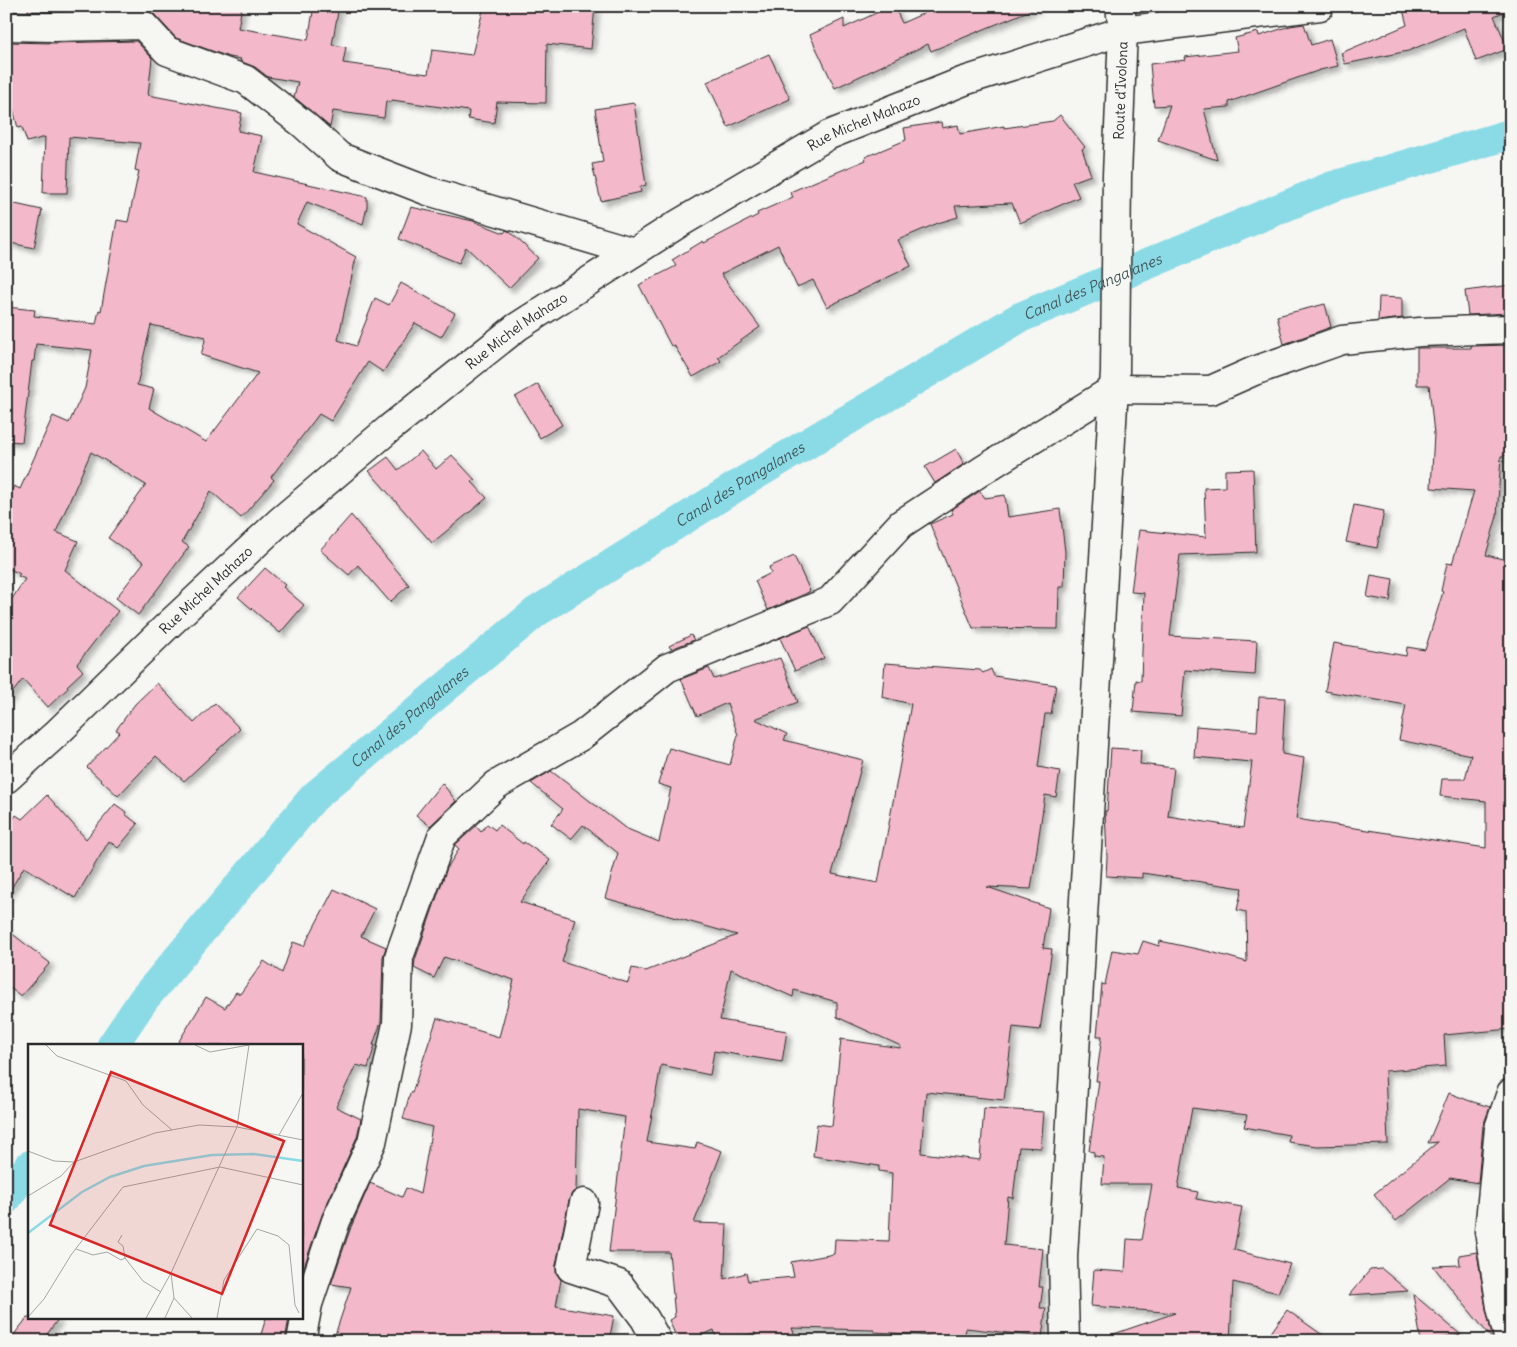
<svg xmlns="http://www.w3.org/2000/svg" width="1517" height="1347" font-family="Delius,sans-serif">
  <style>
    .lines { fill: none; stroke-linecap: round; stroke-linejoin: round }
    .canal { stroke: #8bdbe7; stroke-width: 31 }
    .building { fill: #f3b9cb; stroke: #2b2b2b; fill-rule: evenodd; filter: url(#shadow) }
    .minor-casing { stroke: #2b2b2b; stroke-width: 31 }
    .tertiary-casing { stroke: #2b2b2b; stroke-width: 31 }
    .secondary-casing { stroke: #2b2b2b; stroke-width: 31 }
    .minor { stroke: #f6f6f2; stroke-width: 28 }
    .tertiary { stroke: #f6f6f2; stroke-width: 28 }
    .secondary { stroke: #f6f6f2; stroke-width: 28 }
    .labels { text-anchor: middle; stroke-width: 4; stroke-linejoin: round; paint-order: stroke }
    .street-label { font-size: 14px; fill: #2b2b2b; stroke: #f6f6f2 }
    .water-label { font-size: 15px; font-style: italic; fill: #43575a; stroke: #f6f6f2 }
    .inset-river { fill: none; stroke: #8bdbe7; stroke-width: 2.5 }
    .inset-road { fill: none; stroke: #a5a5a2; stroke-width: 1 }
    .view { fill: #d62828; fill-opacity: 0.15; stroke: #d62828; stroke-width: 2.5 }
    .inset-edge { fill: none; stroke: #2b2b2b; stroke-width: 2.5 }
  </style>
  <defs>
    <filter id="shadow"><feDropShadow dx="4.5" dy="4.5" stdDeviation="2.5" flood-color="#0004"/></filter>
  </defs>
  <rect width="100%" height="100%" fill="#f6f6f2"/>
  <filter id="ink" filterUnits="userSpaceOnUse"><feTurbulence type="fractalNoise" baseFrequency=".02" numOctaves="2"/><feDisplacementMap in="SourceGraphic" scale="10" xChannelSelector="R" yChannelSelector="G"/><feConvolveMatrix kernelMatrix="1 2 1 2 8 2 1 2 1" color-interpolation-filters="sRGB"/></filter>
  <g filter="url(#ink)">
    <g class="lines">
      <g class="canal">
        <path id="s1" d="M 112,1046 L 143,1000 L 314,797 L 536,612 L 748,479 L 1019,318 L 1331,187 L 1511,134"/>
        <path d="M 6,1199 L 29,1166"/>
      </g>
    </g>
    <path class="building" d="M 28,6 L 242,6 L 238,28 L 308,40 L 314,6 L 339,6 L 332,45 L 346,47 L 343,63 L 428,74 L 432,50 L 472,55 L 484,6 L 595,6 L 591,49 L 547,44 L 546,103 L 497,102 L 494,123 L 468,119 L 469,111 L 392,100 L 392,102 L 386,101 L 384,118 L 333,111 L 330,127 L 294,97 L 298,82 L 268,77 L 255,67 L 240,61 L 241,59 L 229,57 L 176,38 L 154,14 L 149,10 L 28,11 Z
      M 891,6 L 894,6 L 902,23 L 940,6 L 1038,7 L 931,51 L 928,44 L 835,88 L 810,35 L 844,19 L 844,28 Z
      M 1402,6 L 1511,6 L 1511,9 L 1494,16 L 1508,49 L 1476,61 L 1464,28 L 1408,51 L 1345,64 L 1341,53 L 1407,25 Z
      M 1304,24 L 1311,45 L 1330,39 L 1338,66 L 1320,70 L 1229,102 L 1229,107 L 1204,109 L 1217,160 L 1158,140 L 1170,105 L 1154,106 L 1150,64 L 1186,60 L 1185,57 L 1238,51 L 1235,38 L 1258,32 L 1259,36 L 1290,26 Z
      M 136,41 L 152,58 L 148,95 L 242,113 L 238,131 L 262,136 L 254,172 L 367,197 L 367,207 L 363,224 L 307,202 L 297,224 L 356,257 L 338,340 L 356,346 L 375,298 L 389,305 L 401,283 L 455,313 L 441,337 L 415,323 L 383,372 L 368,362 L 331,421 L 319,414 L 271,477 L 274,480 L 241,518 L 211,491 L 182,542 L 189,547 L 138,615 L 116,598 L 144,562 L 108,538 L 146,485 L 91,452 L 56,532 L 78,541 L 65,570 L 118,611 L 77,664 L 83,671 L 67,686 L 68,688 L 48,707 L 23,679 L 6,701 L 6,608 L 25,579 L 18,576 L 20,574 L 6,567 L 6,499 L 14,486 L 20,489 L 53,416 L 69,423 L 85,388 L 92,350 L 36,344 L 34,361 L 32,361 L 22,442 L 6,441 L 6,307 L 35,310 L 34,316 L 96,324 L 99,310 L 101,311 L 117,220 L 128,222 L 139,171 L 135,170 L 140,143 L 69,137 L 67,193 L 43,193 L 45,137 L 27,142 L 22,127 L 18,128 L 12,105 L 6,105 L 6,42 L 53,43 ZM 151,325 L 206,337 L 201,355 L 258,373 L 206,442 L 149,408 L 154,389 L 137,385 Z
      M 769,54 L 790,99 L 728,127 L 707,82 Z
      M 634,103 L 646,185 L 640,187 L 641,192 L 601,201 L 592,164 L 603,162 L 595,109 Z
      M 1060,115 L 1085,147 L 1082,149 L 1091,175 L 1072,182 L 1079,197 L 1020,223 L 1012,203 L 955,206 L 958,217 L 938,223 L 898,240 L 911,266 L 827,307 L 813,280 L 797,287 L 778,245 L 721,274 L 760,327 L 718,357 L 721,361 L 693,377 L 674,345 L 671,346 L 639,285 L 676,266 L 672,260 L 703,241 L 704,243 L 758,215 L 757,213 L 793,197 L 790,192 L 866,160 L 865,157 L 906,140 L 904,128 L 941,122 L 942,128 L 958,125 L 960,134 L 1004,126 L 1004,128 L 1053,121 Z
      M 6,202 L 42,210 L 34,248 L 6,242 Z
      M 411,207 L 473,221 L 504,233 L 506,230 L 510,232 L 538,258 L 509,288 L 466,247 L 459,263 L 399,239 Z
      M 1511,285 L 1511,313 L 1468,315 L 1465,291 Z
      M 1379,297 L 1402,298 L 1402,318 L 1378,321 Z
      M 1325,304 L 1331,327 L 1284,344 L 1277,316 Z
      M 1511,345 L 1511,455 L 1501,456 L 1497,516 L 1486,555 L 1511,561 L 1511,734 L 1504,775 L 1506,775 L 1506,780 L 1511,780 L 1511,1029 L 1444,1035 L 1446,1066 L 1385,1071 L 1388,1144 L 1317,1146 L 1288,1142 L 1289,1135 L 1244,1127 L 1247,1115 L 1192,1108 L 1178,1188 L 1198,1192 L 1196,1199 L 1242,1207 L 1234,1250 L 1290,1264 L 1278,1293 L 1233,1282 L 1230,1341 L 1106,1341 L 1105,1337 L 1175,1313 L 1091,1306 L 1094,1270 L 1125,1272 L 1127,1239 L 1142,1240 L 1152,1184 L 1102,1184 L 1104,1157 L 1094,1156 L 1094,1152 L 1089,1151 L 1099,1081 L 1096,1081 L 1102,1036 L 1097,1036 L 1102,984 L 1105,985 L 1112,950 L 1138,954 L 1143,941 L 1159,946 L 1160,941 L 1211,952 L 1247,962 L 1246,912 L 1237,910 L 1242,888 L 1142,873 L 1142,878 L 1106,876 L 1107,857 L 1105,811 L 1107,811 L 1111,748 L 1141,750 L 1140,764 L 1174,768 L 1168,816 L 1243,828 L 1252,762 L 1194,757 L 1196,726 L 1257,731 L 1259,697 L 1285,698 L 1282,754 L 1304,758 L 1296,819 L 1486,848 L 1486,801 L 1440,796 L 1442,779 L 1465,779 L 1471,755 L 1399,740 L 1406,705 L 1325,691 L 1334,643 L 1406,656 L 1407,647 L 1425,650 L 1443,592 L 1441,591 L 1447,563 L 1452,564 L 1474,491 L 1431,488 L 1434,434 L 1429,385 L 1417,385 L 1417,348 L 1471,348 L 1471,346 Z
      M 538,384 L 562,425 L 540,438 L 515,397 Z
      M 956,449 L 964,464 L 935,483 L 925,467 Z
      M 421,451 L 436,469 L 452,455 L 475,480 L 472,482 L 487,498 L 432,543 L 369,471 L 388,457 L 398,470 Z
      M 1253,469 L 1256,552 L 1180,555 L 1170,636 L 1257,641 L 1255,675 L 1185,670 L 1181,716 L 1133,712 L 1136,680 L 1141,681 L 1144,593 L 1131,592 L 1139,530 L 1206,537 L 1204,488 L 1225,487 L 1225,470 Z
      M 980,491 L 985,498 L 1005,495 L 1008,517 L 1060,509 L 1065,552 L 1064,587 L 1059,587 L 1058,629 L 973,628 L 930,524 L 953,514 L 951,510 Z
      M 1354,505 L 1384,511 L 1377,548 L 1346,542 Z
      M 351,515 L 409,585 L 390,602 L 358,565 L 349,575 L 320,550 Z
      M 794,556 L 810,591 L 805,594 L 768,610 L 755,581 L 771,573 L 769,567 Z
      M 265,568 L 285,585 L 283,587 L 304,605 L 280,633 L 238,597 Z
      M 1371,575 L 1393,579 L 1390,601 L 1367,597 Z
      M 809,626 L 824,658 L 795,671 L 780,638 Z
      M 691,635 L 694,640 L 671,649 L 669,646 Z
      M 780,658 L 798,702 L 755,719 L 787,734 L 784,740 L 863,760 L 832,874 L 878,883 L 911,704 L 882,697 L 885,663 L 980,670 L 983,673 L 991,669 L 994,676 L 1056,685 L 1051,714 L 1045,714 L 1038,767 L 1060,771 L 1056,797 L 1045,795 L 1031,889 L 987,887 L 1049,908 L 1043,948 L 1052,949 L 1040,1030 L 1013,1027 L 1004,1100 L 926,1092 L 921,1153 L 980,1160 L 984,1108 L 1044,1112 L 1041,1148 L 1019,1147 L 1013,1198 L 1008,1197 L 1004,1245 L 1043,1249 L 1039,1287 L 1043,1287 L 1040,1308 L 1046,1308 L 1042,1337 L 966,1328 L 964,1340 L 911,1334 L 874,1332 L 874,1330 L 792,1328 L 797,1341 L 759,1341 L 755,1333 L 723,1341 L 717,1341 L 714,1330 L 689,1341 L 678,1341 L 669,1320 L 675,1317 L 669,1252 L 609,1252 L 625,1117 L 578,1109 L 576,1190 L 572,1193 L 569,1200 L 556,1265 L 556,1273 L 561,1280 L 556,1306 L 614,1316 L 609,1341 L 333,1341 L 351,1287 L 331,1284 L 351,1227 L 370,1183 L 402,1197 L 406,1188 L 420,1194 L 432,1127 L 403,1119 L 410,1093 L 412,1093 L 437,1018 L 499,1037 L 514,980 L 444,957 L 434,978 L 414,968 L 415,960 L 447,868 L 459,849 L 455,845 L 476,826 L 481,832 L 487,824 L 495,830 L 499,825 L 523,844 L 524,842 L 550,860 L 520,902 L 575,919 L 562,962 L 628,983 L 632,968 L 646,971 L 737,935 L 605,898 L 618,853 L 583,825 L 571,839 L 551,824 L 563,809 L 531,783 L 551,771 L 625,828 L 659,842 L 671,788 L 658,784 L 669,748 L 730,765 L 738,735 L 727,703 L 697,716 L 681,679 L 709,668 L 714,679 ZM 731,969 L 793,997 L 794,990 L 837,1002 L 837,1017 L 901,1046 L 900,1048 L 841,1039 L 832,1126 L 817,1124 L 813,1156 L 879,1166 L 879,1171 L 892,1173 L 889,1241 L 835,1239 L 834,1254 L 791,1262 L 794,1277 L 748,1281 L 746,1273 L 724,1279 L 727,1224 L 694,1223 L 722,1151 L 697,1142 L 695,1149 L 647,1142 L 661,1065 L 710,1075 L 714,1051 L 782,1062 L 787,1031 L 720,1020 Z
      M 157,683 L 194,723 L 215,703 L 240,729 L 184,781 L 156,756 L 118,796 L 87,767 L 120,732 L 116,730 L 135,704 Z
      M 442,783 L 456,801 L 430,826 L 416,815 Z
      M 47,795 L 86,839 L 115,804 L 126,812 L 125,814 L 138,824 L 118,848 L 109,841 L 75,898 L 24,867 L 6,897 L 6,829 L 16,815 L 22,819 Z
      M 334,889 L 375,909 L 361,936 L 386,947 L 383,957 L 381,1022 L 373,1045 L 375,1045 L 368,1068 L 356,1065 L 336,1107 L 361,1119 L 357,1137 L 322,1215 L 301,1275 L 301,1046 L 176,1046 L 206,997 L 225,1008 L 236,992 L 240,994 L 264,961 L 282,973 L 293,942 L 304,946 Z
      M 6,929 L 50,963 L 21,996 L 6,985 Z
      M 1449,1093 L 1470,1101 L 1490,1107 L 1483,1126 L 1478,1183 L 1450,1178 L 1396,1221 L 1374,1194 L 1438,1142 L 1428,1143 Z
      M 1477,1252 L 1486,1309 L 1493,1340 L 1433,1266 L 1460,1265 L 1459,1255 Z
      M 1382,1269 L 1408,1291 L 1349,1295 L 1370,1270 Z
      M 1413,1294 L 1461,1335 L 1421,1341 Z
      M 1287,1310 L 1331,1341 L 1265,1341 Z
      M 27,1318 L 59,1318 L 42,1341 L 9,1341 Z
      M 266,1318 L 289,1318 L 285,1341 L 259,1341 Z"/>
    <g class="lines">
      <defs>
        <path id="minor" d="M 6,26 L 53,27 L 143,25 L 167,51 L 246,80 L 303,124 L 340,157 L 428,191 L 634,252
          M 1123,31 L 1320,6
          M 584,1203 L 571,1268 L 619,1284 L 645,1319 L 657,1341
          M 301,1341 L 308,1304 L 336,1221 L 372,1142 L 397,1024 L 399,957 L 442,836 L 496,785 L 581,736 L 667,668 L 830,601 L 901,524 L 983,470 L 1114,389 L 1211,390 L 1254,371 L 1342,340 L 1420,332 L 1511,329
          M 1509,1341 L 1501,1307 L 1489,1231 L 1499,1128 L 1511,1093"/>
        <g id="tertiary">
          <path id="s2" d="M 6,779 L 55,735 L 165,628 L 279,522 L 390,428 L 517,327 L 678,224 L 829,135 L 964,81 L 1123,31"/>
        </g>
        <g id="secondary">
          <path id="s3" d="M 1065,1341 L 1063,1257 L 1115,371 L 1117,175 L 1123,31 L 1120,6"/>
        </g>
      </defs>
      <use href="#minor" class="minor-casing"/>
      <use href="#tertiary" class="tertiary-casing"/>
      <use href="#secondary" class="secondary-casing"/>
      <use href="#minor" class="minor"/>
      <use href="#tertiary" class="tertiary"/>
      <use href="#secondary" class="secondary"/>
    </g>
  </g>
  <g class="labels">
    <g class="street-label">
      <text dy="5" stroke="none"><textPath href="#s3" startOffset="1252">Route d'Ivolona</textPath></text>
      <text dy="5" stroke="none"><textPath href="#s2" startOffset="1086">Rue Michel Mahazo</textPath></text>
      <text dy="5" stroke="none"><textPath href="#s2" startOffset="680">Rue Michel Mahazo</textPath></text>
      <text dy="5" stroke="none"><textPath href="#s2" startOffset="275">Rue Michel Mahazo</textPath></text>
    </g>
    <g class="water-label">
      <text dy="5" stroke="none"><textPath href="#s1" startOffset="1255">Canal des Pangalanes</textPath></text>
      <text dy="5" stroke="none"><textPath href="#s1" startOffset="850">Canal des Pangalanes</textPath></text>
      <text dy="5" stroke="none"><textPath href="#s1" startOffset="445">Canal des Pangalanes</textPath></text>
    </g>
  </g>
  <g transform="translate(28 1044)">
    <rect width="275" height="275" fill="#f6f6f2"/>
    <path class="inset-river" d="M 0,189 L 54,148 L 82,133 L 116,122 L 184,111 L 226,110 L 275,117"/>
    <path class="inset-road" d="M 18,1 L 29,12 L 98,37 L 115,61 L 144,86M 167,1 L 182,8 L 221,1M 251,91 L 275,49M 0,107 L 26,117 L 46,118 L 127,89 L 171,81 L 209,83 L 275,96M 0,152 L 33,132 L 46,118M 94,191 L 90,198 L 95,202 L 97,214M 48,205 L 65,211 L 79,208 L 93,216 L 97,214 L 115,237 L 133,248M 0,273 L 16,255 L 43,211 L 95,143 L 192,123 L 275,141M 118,274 L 143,229M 137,274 L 146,254M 164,274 L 146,254 L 143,229 L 209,83 L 221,1M 189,274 L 196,236 L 229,185 L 250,192 L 261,201 L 267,261 L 271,269"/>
    <path class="view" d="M 83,28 L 256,97 L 194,250 L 22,181 Z"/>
    <rect width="275" height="275" class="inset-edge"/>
  </g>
  <rect width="1517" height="1347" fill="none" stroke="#f6f6f2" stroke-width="25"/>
  <rect x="12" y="12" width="1492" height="1322" fill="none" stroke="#2b2b2b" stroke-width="2" filter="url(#ink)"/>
</svg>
